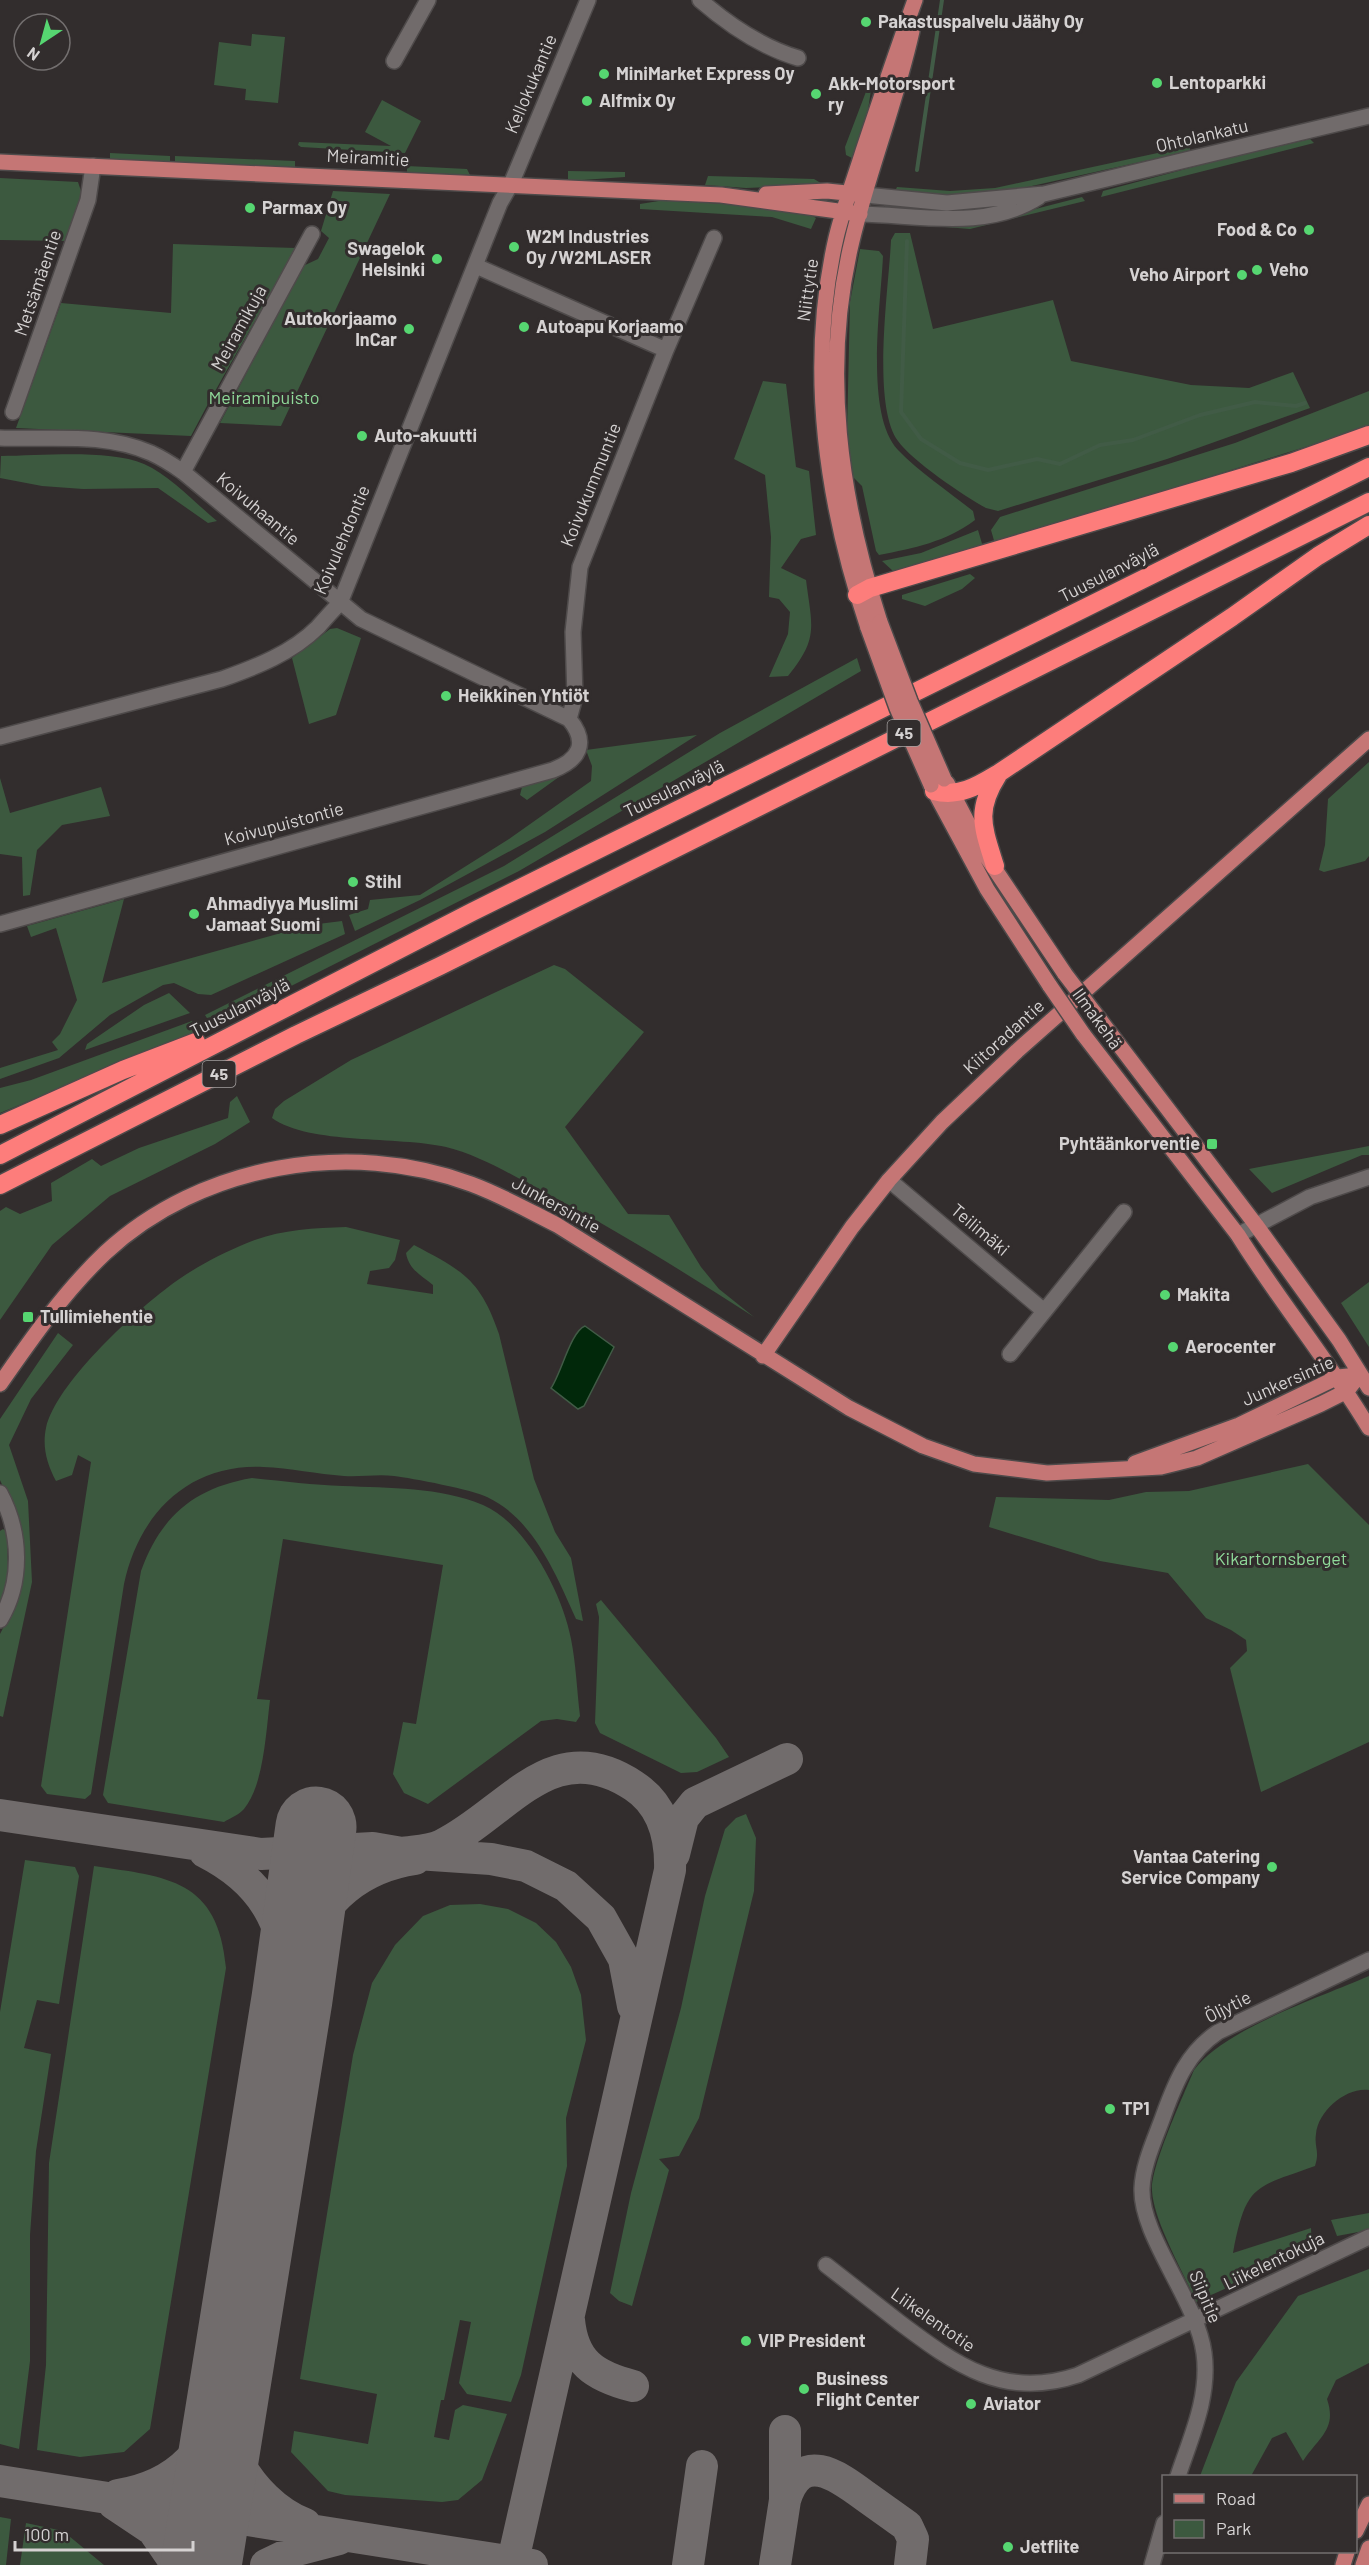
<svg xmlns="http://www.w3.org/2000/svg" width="1369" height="2565" font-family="Barlow,sans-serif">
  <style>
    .green { fill: #3c593f }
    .water { fill: #01280a; stroke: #415b46; stroke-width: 1.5 }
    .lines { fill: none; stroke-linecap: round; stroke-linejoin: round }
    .stream { stroke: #415b46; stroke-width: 4 }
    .taxiway { stroke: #716c6c; stroke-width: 32 }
    .runway { stroke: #716c6c; stroke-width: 81 }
    .minor-casing { stroke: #4e4a4a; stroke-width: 18 }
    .major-casing { stroke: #4e4a4a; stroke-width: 18 }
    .highway-casing { stroke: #4e4a4a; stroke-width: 21 }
    .minor { stroke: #716b6b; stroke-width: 15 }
    .major { stroke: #c57675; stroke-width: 15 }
    .highway { stroke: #fd7d7b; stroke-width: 18 }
    .major-bridge-casing { stroke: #4e4a4a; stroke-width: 18; stroke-linecap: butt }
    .major-bridge { stroke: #c57675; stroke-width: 15 }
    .poi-dot { fill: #56d671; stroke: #322d2d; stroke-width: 2 }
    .labels { text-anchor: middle; stroke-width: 6; stroke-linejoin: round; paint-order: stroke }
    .shield { fill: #322d2d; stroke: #a4a0a0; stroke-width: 1.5 }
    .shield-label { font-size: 16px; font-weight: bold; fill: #d5d2d2 }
    .poi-label { font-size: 18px; font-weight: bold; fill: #d5d2d2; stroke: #322d2d; text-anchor: start }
    .street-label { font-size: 18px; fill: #d5d2d2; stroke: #322d2d }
    .park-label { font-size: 18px; fill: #8fd999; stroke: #322d2d }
  </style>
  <rect width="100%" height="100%" fill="#322d2d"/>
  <path class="green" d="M 252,34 L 285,37 L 278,103 L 245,100 L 246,89 L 214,85 L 219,42 L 251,46 Z
    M 867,89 L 871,90 L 866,123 L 854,159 L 846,155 L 845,147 Z
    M 382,100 L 421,121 L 405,153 L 301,147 L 298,145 L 299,142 L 391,146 L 365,132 Z
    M 1310,139 L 1314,143 L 1101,197 L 1103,191 L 1227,158 Z
    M 1190,146 L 1190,151 L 996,194 L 943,196 L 895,191 L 897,187 L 950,191 L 995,188 Z
    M 110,153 L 170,156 L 170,162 L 110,159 Z
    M 175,156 L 295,161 L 295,167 L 175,162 Z
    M 407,166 L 467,169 L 470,175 L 407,172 Z
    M 568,171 L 625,172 L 625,177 L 568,181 Z
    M 708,176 L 814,179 L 824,185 L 746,188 L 705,185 Z
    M 0,178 L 78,182 L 82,194 L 65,241 L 0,240 Z
    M 333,191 L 390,194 L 281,426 L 220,423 L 303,266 L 318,259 L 329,238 L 321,231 Z
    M 1082,197 L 1085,201 L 970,229 L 894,223 L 1016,214 Z
    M 665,200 L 754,206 L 809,214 L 816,218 L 811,229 L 772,217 L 640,209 L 640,204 Z
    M 895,233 L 910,233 L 933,329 L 1053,300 L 1071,361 L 1191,385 L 1249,388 L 1293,372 L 1310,408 L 1167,459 L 998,511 L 986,508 C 964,496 911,460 898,441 C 871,404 889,287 891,240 Z
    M 173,244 L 296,248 C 262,311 224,372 191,436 L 16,428 L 61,303 L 171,313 Z
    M 860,249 L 879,251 L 883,256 C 881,304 864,414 898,450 C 919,472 948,491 973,511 L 975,520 C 946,542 914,548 879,555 L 876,551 L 862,486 L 851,475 L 847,433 L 850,302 Z
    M 763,381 L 786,384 L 796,467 L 809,471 L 816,535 L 801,539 L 781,568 L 806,580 C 812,627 819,638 788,676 L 769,677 L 788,634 L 790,612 L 779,599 L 769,597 L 771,537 L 765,475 L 734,459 Z
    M 1369,391 L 1369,427 L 995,544 L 991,530 L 1000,517 L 1235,443 Z
    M 1,456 C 41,456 108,449 144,464 C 171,476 195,503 217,521 L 208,523 L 158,488 L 83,489 L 42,486 L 0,478 Z
    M 978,530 L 983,547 L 893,571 L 882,561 L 921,553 Z
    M 970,574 L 975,578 L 962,589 L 925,606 L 902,599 L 902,595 Z
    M 337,628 L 361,638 L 336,715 L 309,724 L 292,658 L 330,629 Z
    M 857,658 L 861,671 L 519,871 L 212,1026 L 205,1015 L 504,866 L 720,733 Z
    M 697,735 L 545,832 L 420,900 L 355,931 L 349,915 L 368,909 L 370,900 L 420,895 L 509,839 L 591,781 L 592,766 L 586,750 Z
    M 1369,762 L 1369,856 L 1365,861 L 1324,872 L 1319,870 L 1325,845 L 1328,799 Z
    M 570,769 L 527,800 L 520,795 L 522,787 Z
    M 0,778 L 10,813 L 101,787 L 110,816 L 62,825 L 37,850 L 30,895 L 23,896 L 22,857 L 0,854 Z
    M 124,899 L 102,983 L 310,925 L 342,921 L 345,934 L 211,995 L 198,994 L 174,983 L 163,985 L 110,1015 L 59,1058 L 0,1079 L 0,1068 L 58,1050 L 52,1042 L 60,1034 L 77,1000 L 56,928 L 31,937 L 27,926 Z
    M 554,965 L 565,969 L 644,1032 L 565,1127 L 628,1214 L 669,1215 L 701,1267 L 719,1289 L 754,1317 C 684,1272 615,1229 542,1191 C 512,1175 479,1155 446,1147 C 398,1136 310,1145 272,1118 L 275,1109 L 284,1101 L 351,1060 Z
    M 169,993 L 190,1013 L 85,1050 L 87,1044 L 144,1005 Z
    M 192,1021 L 198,1030 L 187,1036 L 0,1113 L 0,1088 L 31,1080 Z
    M 237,1096 L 250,1122 L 215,1144 L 110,1196 L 52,1245 L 0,1320 L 0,1211 L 6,1207 L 20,1214 L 52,1201 L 51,1183 L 92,1159 L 101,1166 L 139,1148 L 228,1118 L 230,1102 Z
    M 1369,1146 L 1369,1155 L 1362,1155 L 1272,1193 L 1249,1169 Z
    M 346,1227 L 400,1240 L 395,1260 L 389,1268 L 370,1271 L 367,1284 L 433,1294 L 433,1285 C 421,1275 409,1270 406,1253 L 414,1245 C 463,1271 480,1279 499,1334 L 534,1479 L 555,1532 L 571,1558 L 583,1621 L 576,1619 C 556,1575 534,1519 487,1497 C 474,1490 411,1478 394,1476 C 378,1474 361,1477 344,1476 C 317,1474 290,1468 263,1467 C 188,1464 139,1514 124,1584 L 91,1794 L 85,1799 L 47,1794 L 41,1786 L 91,1462 L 78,1455 L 72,1475 L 56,1481 C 47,1464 42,1447 46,1428 C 56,1384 131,1315 167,1288 C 190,1270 220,1254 247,1243 C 278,1230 312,1228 346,1227 Z
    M 1369,1282 L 1369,1347 L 1341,1303 Z
    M 58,1333 L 73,1345 L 31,1399 L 9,1445 L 28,1501 L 32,1582 L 3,1717 L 0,1716 L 0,1634 L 17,1601 L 24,1572 L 24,1553 L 19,1523 L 0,1480 L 0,1419 Z
    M 1308,1464 L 1369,1525 L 1369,1742 L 1261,1792 L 1230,1668 L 1247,1651 L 1246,1640 L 1231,1630 L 1206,1618 L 1168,1573 L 1100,1561 L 989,1527 L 996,1497 L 1109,1500 L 1146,1492 L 1189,1491 Z
    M 252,1478 C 283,1481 313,1485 343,1486 C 389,1488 440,1487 483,1505 C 526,1523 563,1595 571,1639 C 576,1664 577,1691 580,1716 L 576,1722 L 557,1719 L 541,1721 L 428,1804 L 404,1793 L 393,1774 L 403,1722 L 416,1724 L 443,1565 L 283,1539 L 257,1699 L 270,1700 C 266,1731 264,1785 244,1809 C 239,1815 230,1818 224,1822 L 108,1803 L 103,1795 L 141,1571 C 161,1516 194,1488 252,1478 Z
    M 3,1529 L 7,1532 L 8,1575 L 0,1604 L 0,1531 Z
    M 601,1600 L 716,1738 L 729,1757 L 697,1772 L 681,1773 L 600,1733 L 595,1723 L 599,1617 L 596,1604 Z
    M 746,1814 L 756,1838 L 754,1891 L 699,2118 L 679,2156 L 659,2159 L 669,2170 L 632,2306 L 619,2301 L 610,2293 L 631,2193 L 681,2008 L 705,1896 L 725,1829 L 736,1818 Z
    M 25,1860 L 75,1867 L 79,1876 L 59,2004 L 37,2000 L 24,2048 L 51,2054 L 36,2151 L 30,2235 L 30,2361 L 19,2449 L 0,2444 L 0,2012 Z
    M 94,1866 C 168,1877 218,1879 226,1968 L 150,2429 L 124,2452 L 80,2457 L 37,2450 L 46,2365 L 49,2163 Z
    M 480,1904 L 508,1909 L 536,1923 L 556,1942 L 571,1967 L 581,1995 L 586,2040 L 566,2118 L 567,2166 L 521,2375 L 511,2402 L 467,2394 L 459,2383 L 471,2322 L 460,2320 L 444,2400 L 441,2400 L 434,2437 L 449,2440 L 455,2410 L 463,2405 L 507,2414 L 482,2480 L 458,2500 L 442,2502 L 345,2495 L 328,2491 L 291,2452 L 294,2431 L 368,2444 L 377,2394 L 300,2379 L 353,2055 L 372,1983 L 395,1945 L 423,1916 L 450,1905 Z
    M 1369,1976 L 1369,2090 C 1346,2087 1318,2111 1316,2134 C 1314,2147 1320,2151 1315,2166 C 1254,2188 1246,2184 1233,2253 L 1311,2228 L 1312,2249 L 1196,2302 C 1183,2271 1154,2222 1152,2191 C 1150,2168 1184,2094 1194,2070 C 1224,2029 1321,1997 1369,1976 Z
    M 1369,2213 L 1369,2230 L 1337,2236 L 1331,2220 Z
    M 1369,2269 L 1369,2363 L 1336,2380 L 1327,2399 C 1337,2429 1320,2436 1303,2461 L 1286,2432 L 1272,2438 L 1251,2476 L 1200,2476 L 1236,2382 L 1298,2296 Z
    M 0,2517 L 11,2519 L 6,2565 L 0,2565 Z
    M 26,2523 L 63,2531 L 104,2565 L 20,2565 Z"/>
  <path class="water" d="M 585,1326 L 614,1347 L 584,1406 L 578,1409 L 551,1388 C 561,1374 571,1331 585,1326 Z"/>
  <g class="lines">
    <path class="stream" d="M 917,170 L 942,0
      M 907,241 L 901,412 L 921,439 L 960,463 L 988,470 L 1037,459 L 1060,464 L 1100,445 L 1133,440 L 1200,415 L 1255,402 L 1296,406 L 1305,403"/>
    <path class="taxiway" d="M 0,1815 L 261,1854 L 373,1848 L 402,1853 L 491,1859 L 526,1866 L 566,1886 L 601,1918 L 624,1959 L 633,2006
      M 205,1852 C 262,1881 284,1921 290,1984
      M 402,1853 C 415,1851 430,1851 442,1845 C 508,1813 552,1731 634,1786 C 663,1805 671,1837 670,1870 L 512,2565
      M 674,1854 L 683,1818 L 695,1803 L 787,1759
      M 292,1999 C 296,1983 297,1965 303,1950 C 322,1899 361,1867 415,1859
      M 569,2320 C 573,2362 594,2376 633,2386
      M 229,2399 C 228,2418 228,2443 237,2460 C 251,2487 276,2513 305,2524
      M 0,2481 L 532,2565
      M 118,2495 C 181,2485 209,2448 229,2389
      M 785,2500 C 801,2449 837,2475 865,2496 C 879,2506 893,2516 907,2526 L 913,2539 L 910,2565
      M 114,2504 L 153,2530 L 177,2565
      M 266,2565 L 297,2550 L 339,2539
      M 688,2565 L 702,2466
      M 775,2565 L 785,2500 L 785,2431"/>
    <path class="runway" d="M 201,2565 L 292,1999 L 316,1827"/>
    <defs>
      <path id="minor" d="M 700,0 C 730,26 761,47 798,58
        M 394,61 L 428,0
        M 865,195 L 947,203 L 1044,194 L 1369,116
        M 860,214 C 919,215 986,231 1039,197
        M 476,266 L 666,350
        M 13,412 L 88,200 L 93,166
        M 0,438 C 51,440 103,432 151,453 C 162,458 173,465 183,472 L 361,619 L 569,719
        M 183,472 L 312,234
        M 0,737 L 222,679 C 256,667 292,653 318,627 C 325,619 332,611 340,603 L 500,203 L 511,184 L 588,0
        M 0,924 L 553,770 C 579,760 589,743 569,719 L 575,697 L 573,632 L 580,567 L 666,350 L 714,238
        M 889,1180 L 1044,1311
        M 1238,1235 L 1310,1197 L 1369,1177
        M 1010,1354 L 1124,1212
        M 0,1493 C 21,1532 23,1582 0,1620
        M 826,2265 C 850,2284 875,2303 899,2322 C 956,2365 1004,2400 1078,2375 L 1369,2237
        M 1178,2476 C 1191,2437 1210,2396 1204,2353 C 1197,2300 1140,2236 1142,2188 C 1143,2163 1156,2137 1164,2114 C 1176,2081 1188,2052 1218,2032 L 1369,1960
        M 1152,2565 L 1164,2523"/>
      <path id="major" d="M 0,162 L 721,195 L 860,214
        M 766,194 L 827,191 L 856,194
        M 880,622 C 840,498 821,370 852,241 C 869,170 896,103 912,31
        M 868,628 C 826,502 806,369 836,238 C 843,208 854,180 863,151 C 880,100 897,50 915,0
        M 947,783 L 982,850 L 1065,974
        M 931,785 L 987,889 L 1050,986
        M 1100,1020 L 1256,1225 L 1339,1340 L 1369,1388
        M 1083,1034 L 1238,1235 C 1279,1301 1329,1361 1369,1428
        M 763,1356 L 852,1227 L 889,1180 L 942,1122 L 1017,1051 L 1369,739
        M 0,1384 C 32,1338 64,1292 105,1253 C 201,1164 349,1139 471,1184 C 501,1195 529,1211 557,1225 L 849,1408 L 923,1446 L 974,1464 L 1047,1473 L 1161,1467 L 1197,1458 L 1321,1404 L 1347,1391 L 1360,1374
        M 1135,1463 L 1239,1425 L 1338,1377 L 1348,1376
        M 1356,2531 L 1369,2504
        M 1343,2565 L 1347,2552
        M 1363,2565 L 1369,2548"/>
      <path id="highway" d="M 857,595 L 870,588 L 1291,463 L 1369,435
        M 934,791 C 959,798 979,785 999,773 L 1232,617 L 1318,556 L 1369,525
        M 995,866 C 983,827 975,811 998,775
        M 0,1125 L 123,1070 L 196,1042
        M 0,1155 L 472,912 L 1369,467
        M 0,1185 L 296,1035 L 440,966 L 1369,502"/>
    </defs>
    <use href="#minor" class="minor-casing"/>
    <use href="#major" class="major-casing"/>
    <use href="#highway" class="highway-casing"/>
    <use href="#minor" class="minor"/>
    <use href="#major" class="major"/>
    <use href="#highway" class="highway"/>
    <defs>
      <path id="major-bridge" d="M 880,622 L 910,701 L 944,779
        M 868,628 L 897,708 L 931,785
        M 1065,974 L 1100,1020
        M 1050,986 L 1083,1034"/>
    </defs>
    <use href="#major-bridge" class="major-bridge-casing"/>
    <use href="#major-bridge" class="major-bridge"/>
  </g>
  <g class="poi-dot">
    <circle cx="866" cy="22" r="6"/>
    <circle cx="604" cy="74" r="6"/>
    <circle cx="1157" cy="83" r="6"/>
    <circle cx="816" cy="94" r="6"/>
    <circle cx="587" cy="101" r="6"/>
    <circle cx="250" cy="208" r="6"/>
    <circle cx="1309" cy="230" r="6"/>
    <circle cx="514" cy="247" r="6"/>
    <circle cx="437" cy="259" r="6"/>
    <circle cx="1257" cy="270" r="6"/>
    <circle cx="1242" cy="275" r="6"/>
    <circle cx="524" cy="327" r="6"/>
    <circle cx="409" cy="329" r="6"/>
    <circle cx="362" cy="436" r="6"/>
    <circle cx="446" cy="696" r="6"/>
    <circle cx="353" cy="882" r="6"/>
    <circle cx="194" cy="914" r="6"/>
    <rect x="1206" y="1138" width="12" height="12" rx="3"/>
    <circle cx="1165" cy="1295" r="6"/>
    <rect x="22" y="1311" width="12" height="12" rx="3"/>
    <circle cx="1173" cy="1347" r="6"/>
    <circle cx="1272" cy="1867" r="6"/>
    <circle cx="1110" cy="2109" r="6"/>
    <circle cx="746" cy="2341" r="6"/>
    <circle cx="804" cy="2389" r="6"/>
    <circle cx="971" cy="2404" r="6"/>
    <circle cx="1008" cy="2547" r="6"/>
  </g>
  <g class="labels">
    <g class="shield">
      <rect x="887.5" y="720" width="33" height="26" rx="4.5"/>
      <rect x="202.5" y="1061" width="33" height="26" rx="4.5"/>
    </g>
    <g class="shield-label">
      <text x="904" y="739">45</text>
      <text x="219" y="1080">45</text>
    </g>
    <g class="poi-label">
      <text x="878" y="28">Pakastuspalvelu Jäähy Oy</text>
      <text x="616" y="80">MiniMarket Express Oy</text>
      <text x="1169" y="89">Lentoparkki</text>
      <text x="828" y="90">Akk-Motorsport<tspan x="828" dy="21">ry</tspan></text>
      <text x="599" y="107">Alfmix Oy</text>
      <text x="262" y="214">Parmax Oy</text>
      <text x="1297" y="236" text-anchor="end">Food &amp; Co</text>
      <text x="526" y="243">W2M Industries<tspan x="526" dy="21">Oy /W2MLASER</tspan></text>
      <text x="425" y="255" text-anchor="end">Swagelok<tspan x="425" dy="21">Helsinki</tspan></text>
      <text x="1269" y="276">Veho</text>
      <text x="1230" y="281" text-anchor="end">Veho Airport</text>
      <text x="397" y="325" text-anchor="end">Autokorjaamo<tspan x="397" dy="21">InCar</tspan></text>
      <text x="536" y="333">Autoapu Korjaamo</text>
      <text x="374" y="442">Auto-akuutti</text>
      <text x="458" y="702">Heikkinen Yhtiöt</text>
      <text x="365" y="888">Stihl</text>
      <text x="206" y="910">Ahmadiyya Muslimi<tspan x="206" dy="21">Jamaat Suomi</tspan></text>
      <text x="1200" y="1150" text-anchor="end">Pyhtäänkorventie</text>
      <text x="1177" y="1301">Makita</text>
      <text x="40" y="1323">Tullimiehentie</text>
      <text x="1185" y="1353">Aerocenter</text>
      <text x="1260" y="1863" text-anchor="end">Vantaa Catering<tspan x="1260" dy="21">Service Company</tspan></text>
      <text x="1122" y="2115">TP1</text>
      <text x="758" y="2347">VIP President</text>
      <text x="816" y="2385">Business<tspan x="816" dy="21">Flight Center</tspan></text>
      <text x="983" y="2410">Aviator</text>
      <text x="1020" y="2553">Jetflite</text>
    </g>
    <g class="street-label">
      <text transform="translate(531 84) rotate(-67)" y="6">Kellokukantie</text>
      <text transform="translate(1202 136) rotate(-13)" y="6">Ohtolankatu</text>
      <text transform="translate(368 158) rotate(3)" y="6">Meiramitie</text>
      <text transform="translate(38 283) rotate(-71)" y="6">Metsämäentie</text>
      <text transform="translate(808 290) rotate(-82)" y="6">Niittytie</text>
      <text transform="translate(239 328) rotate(-61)" y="6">Meiramikuja</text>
      <text transform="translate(591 485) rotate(-68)" y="6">Koivukummuntie</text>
      <text transform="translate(258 509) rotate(40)" y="6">Koivuhaantie</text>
      <text transform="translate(342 540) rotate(-67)" y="6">Koivulehdontie</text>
      <text transform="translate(1109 573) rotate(-27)" y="6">Tuusulanväylä</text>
      <text transform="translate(674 789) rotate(-26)" y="6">Tuusulanväylä</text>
      <text transform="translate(284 824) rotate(-15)" y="6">Koivupuistontie</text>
      <text transform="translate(240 1008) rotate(-27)" y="6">Tuusulanväylä</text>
      <text transform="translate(1097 1019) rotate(54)" y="6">Ilmakehä</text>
      <text transform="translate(1004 1037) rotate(-42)" y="6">Kiitoradantie</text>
      <text transform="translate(556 1205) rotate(29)" y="6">Junkersintie</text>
      <text transform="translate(980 1230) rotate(40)" y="6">Teilimäki</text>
      <text transform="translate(1288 1381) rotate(-24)" y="6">Junkersintie</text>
      <text transform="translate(1228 2007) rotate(-27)" y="6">Öljytie</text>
      <text transform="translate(1274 2261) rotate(-26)" y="6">Liikelentokuja</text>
      <text transform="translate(1205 2297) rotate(67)" y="6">Siipitie</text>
      <text transform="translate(933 2320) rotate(35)" y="6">Liikelentotie</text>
    </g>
    <g class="park-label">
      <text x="264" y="404">Meiramipuisto</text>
      <text x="1281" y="1565">Kikartornsberget</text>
    </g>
  </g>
  <rect x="1162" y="2475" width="195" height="78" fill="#322d2d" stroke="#736f6f" stroke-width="1.5"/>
  <rect x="1174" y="2494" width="30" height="9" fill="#c57675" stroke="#736f6f" stroke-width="1.5"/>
  <text x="1216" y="2505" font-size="18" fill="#d5d2d2">Road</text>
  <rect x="1174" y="2520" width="30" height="18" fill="#3c593f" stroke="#736f6f" stroke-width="1.5"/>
  <text x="1216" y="2535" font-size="18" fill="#d5d2d2">Park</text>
  <g transform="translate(42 42) rotate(216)"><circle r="28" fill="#322d2d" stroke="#736f6f" stroke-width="1.5"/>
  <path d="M0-4.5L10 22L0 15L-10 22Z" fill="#56d671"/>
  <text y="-9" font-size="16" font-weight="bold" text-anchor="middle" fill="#d5d2d2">N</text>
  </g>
  <path d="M15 2541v9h178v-9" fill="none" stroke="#d5d2d2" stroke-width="3"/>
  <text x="24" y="2541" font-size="18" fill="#d5d2d2" stroke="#322d2d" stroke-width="4.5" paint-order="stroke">100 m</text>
</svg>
